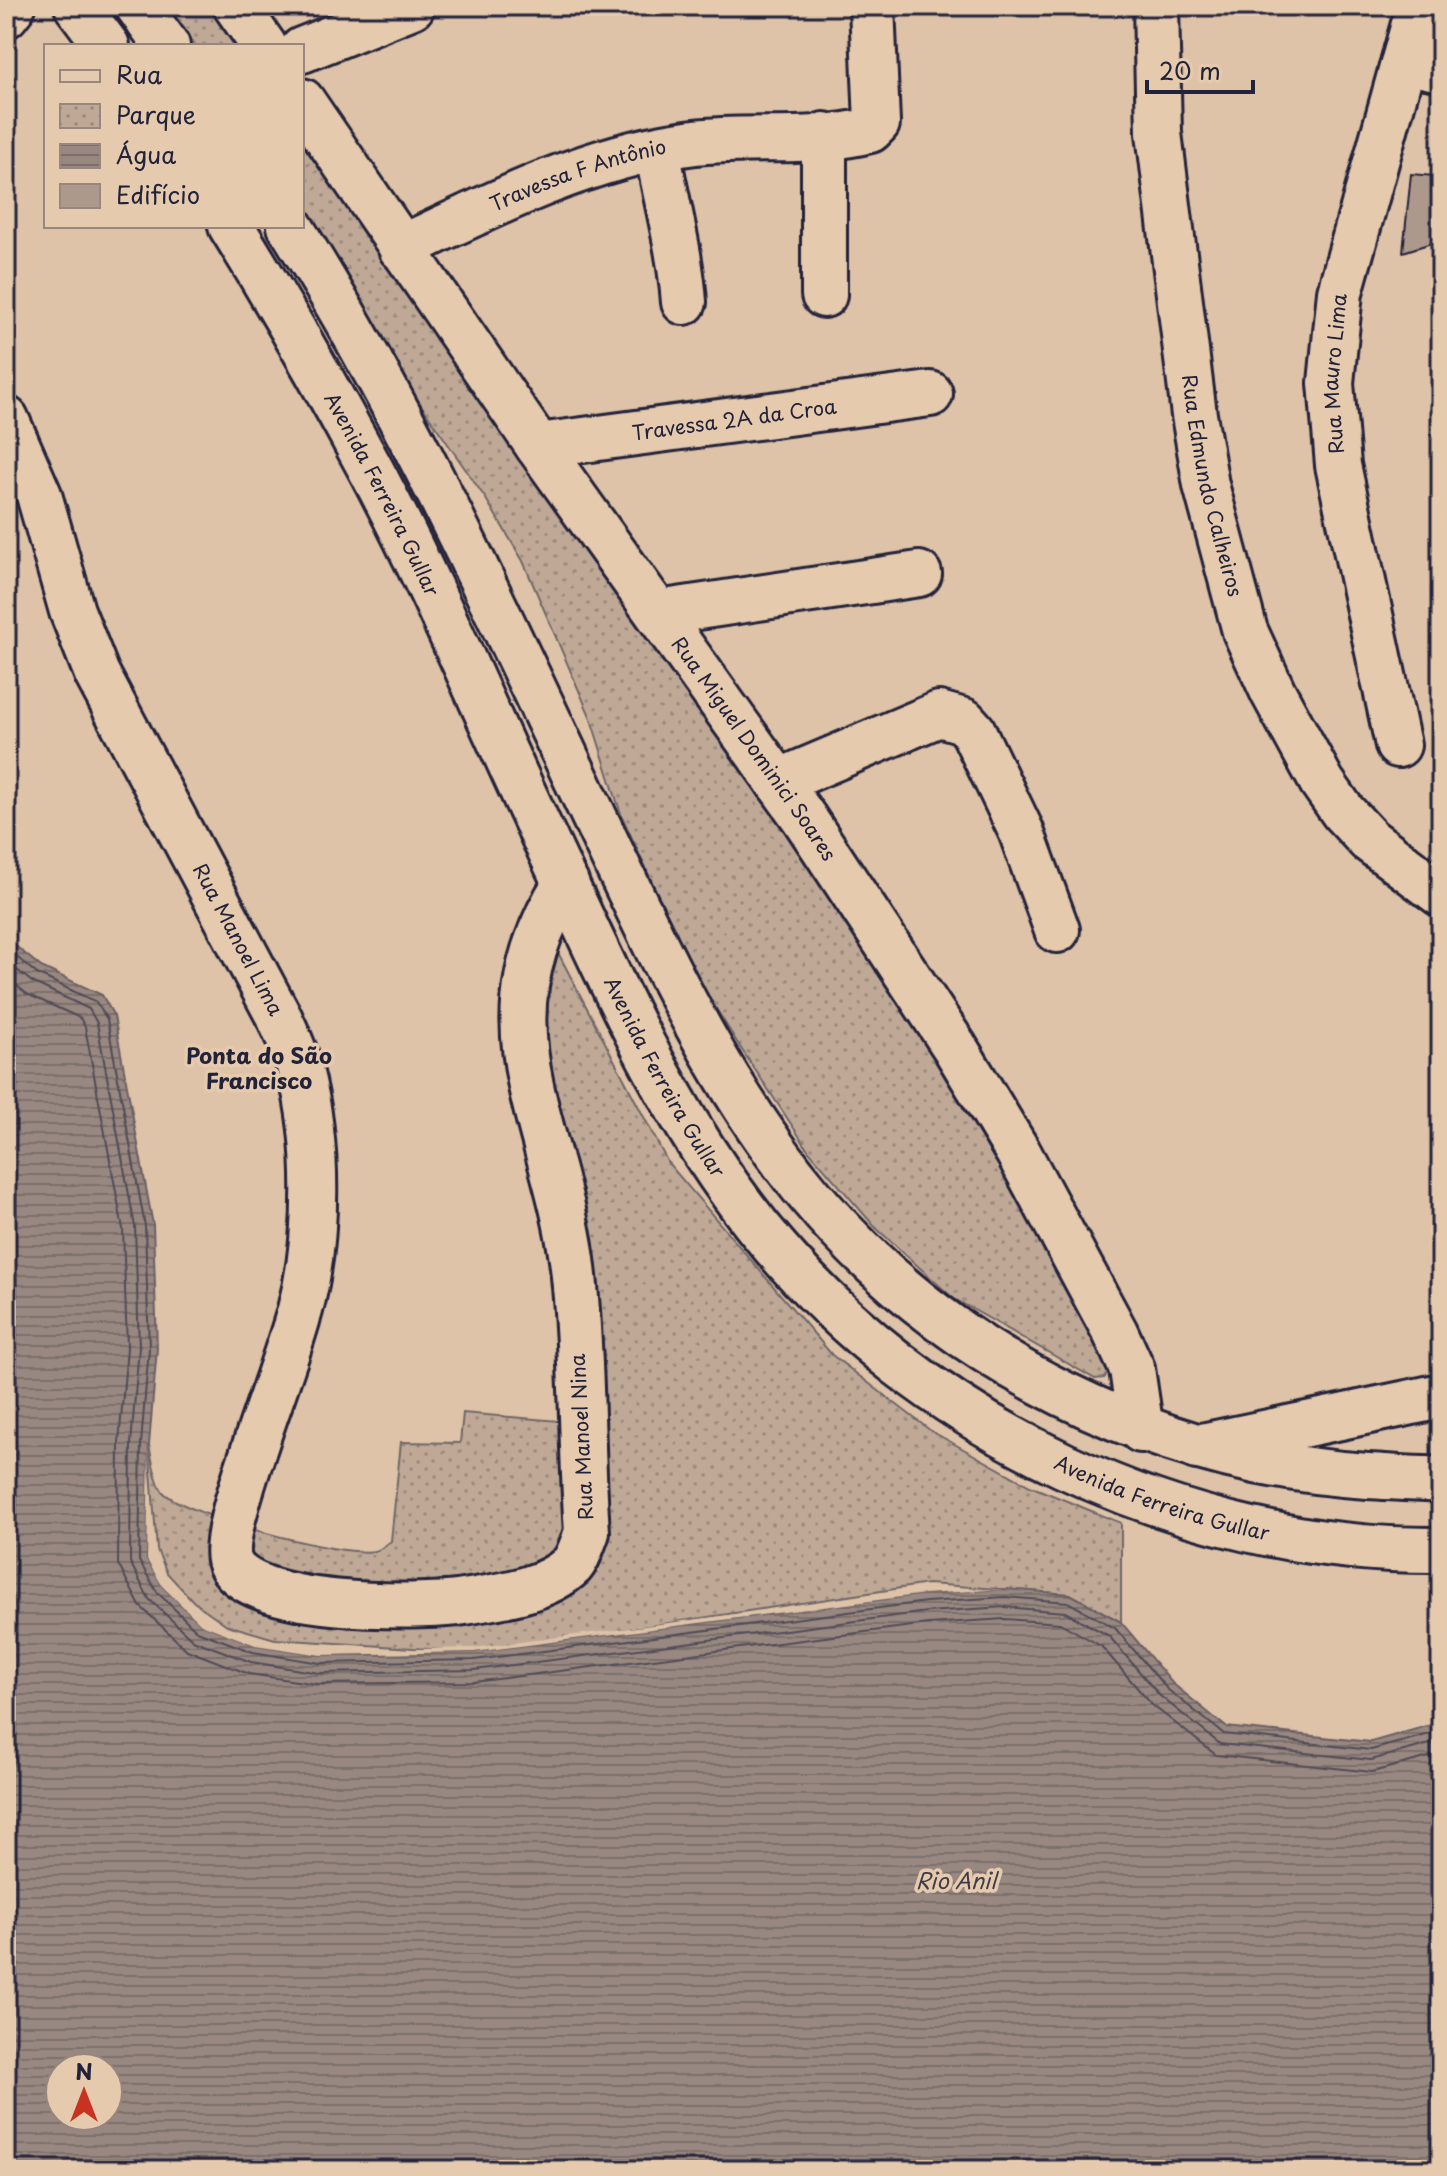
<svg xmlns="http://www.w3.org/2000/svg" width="1447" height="2176" font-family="'Playpen Sans',sans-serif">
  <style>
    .park { fill: url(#park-dots); stroke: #706668; stroke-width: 2 }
    .water { fill: url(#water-rules); stroke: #695f65; stroke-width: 2; fill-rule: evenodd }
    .pier { fill: #dec3a8 }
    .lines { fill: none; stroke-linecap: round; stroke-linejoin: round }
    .shore { stroke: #514b57; stroke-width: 2 }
    .building { fill: #ad988c; stroke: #22223b; stroke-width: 2 }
    .minor-casing { stroke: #22223b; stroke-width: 50 }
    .major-casing { stroke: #22223b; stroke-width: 50 }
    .minor { stroke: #e6caad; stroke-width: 44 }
    .major { stroke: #e6caad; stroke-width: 44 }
    .labels { text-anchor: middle; stroke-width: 7; stroke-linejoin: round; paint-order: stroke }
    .street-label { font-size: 20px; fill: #22223b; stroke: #e6caad }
    .neighbourhood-label { font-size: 22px; font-weight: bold; fill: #22223b; stroke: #e6caad }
    .water-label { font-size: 22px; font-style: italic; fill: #403c4c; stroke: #e6caad }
  </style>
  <defs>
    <pattern id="park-dots" width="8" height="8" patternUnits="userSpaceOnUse" patternTransform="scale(2)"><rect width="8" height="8" fill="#bfa996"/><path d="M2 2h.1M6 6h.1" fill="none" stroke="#9b897c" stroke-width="1.8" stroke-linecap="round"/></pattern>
    <pattern id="water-rules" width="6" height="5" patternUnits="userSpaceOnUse" patternTransform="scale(2)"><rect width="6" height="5" fill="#988881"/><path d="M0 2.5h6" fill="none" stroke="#7c6f6b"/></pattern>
  </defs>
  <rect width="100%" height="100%" fill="#dec3a8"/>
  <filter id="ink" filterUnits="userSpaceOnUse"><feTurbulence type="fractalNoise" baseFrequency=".0125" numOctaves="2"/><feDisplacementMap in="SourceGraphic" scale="16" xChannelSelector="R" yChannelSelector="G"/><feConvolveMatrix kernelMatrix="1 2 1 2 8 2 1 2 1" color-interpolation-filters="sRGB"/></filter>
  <g filter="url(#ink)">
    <path class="park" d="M 165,6 L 213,6 L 240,46 L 196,46 Z
      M 302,136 C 442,334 581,533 721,731 C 864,935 1011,1142 1110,1371 L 1104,1378 L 1095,1379 L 953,1298 L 875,1227 L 809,1151 L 738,1044 L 691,968 L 621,814 L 590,716 L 523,561 L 486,499 L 410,389 L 302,212 Z
      M 554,945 L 668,1163 L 832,1355 L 931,1431 L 1030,1486 L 1121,1523 L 1121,1622 L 1070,1594 L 928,1584 L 474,1652 L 275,1639 L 227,1625 L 194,1602 L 167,1573 L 157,1550 L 149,1445 C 152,1458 155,1482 163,1492 C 184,1515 344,1558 375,1551 C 380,1550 387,1544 391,1541 L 401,1442 L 460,1443 L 463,1413 L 571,1422 L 541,1033 Z"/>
    <path class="water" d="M 6,938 L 41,967 L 102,995 L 114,1016 L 153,1225 L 157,1348 L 149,1445 L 147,1560 L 163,1587 L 201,1624 L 255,1645 L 321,1655 L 474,1652 L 926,1594 L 1005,1589 L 1070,1594 L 1121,1622 L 1172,1683 L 1226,1727 L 1371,1742 L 1441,1722 L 1441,2170 L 6,2170 ZM 60,2068 L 108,2068 L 108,2116 L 60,2116 Z"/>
    <path class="pier" d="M 149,1445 L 151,1559 L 167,1585 L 204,1621 L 256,1641 L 321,1651 L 473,1648 L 925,1590 L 1005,1589 L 925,1594 L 474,1652 L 321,1655 L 255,1645 L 201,1624 L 163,1587 L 147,1560 Z"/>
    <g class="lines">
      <path class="shore" d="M 6,948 L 37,974 L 96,1002 L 107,1019 L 145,1226 L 149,1348 L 141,1444 L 139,1561 L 157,1592 L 197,1631 L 253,1652 L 320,1663 L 474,1660 L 926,1602 L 1005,1597 L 1068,1602 L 1115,1628 L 1167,1689 L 1224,1734 L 1371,1750 L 1441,1731
        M 6,961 L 32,982 L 89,1009 L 97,1023 L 135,1227 L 139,1347 L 131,1444 L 130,1562 L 149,1599 L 193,1640 L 251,1662 L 319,1673 L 474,1670 L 927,1612 L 1005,1607 L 1065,1612 L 1109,1636 L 1160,1696 L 1220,1744 L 1371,1760 L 1441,1741
        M 6,977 L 27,994 L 80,1018 L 85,1027 L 123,1229 L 127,1347 L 119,1443 L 118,1564 L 140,1606 L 187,1650 L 249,1674 L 317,1684 L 474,1682 L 928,1624 L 1005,1619 L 1060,1623 L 1101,1646 L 1152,1705 L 1216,1755 L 1372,1772 L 1441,1754"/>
    </g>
    <path class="building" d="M 1441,121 L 1441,240 L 1403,252 L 1411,174 L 1434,176 Z"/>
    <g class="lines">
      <defs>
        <g id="minor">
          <path d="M 236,6 L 264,46"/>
          <path id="s1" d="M 1156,6 L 1159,133 L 1194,415 L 1206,485 L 1245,631 L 1273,692 L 1322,782 L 1343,812 L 1369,840 L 1441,894"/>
          <path d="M 6,15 L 13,6"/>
          <path d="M 302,50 L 412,6"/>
          <path d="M 1404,61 L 1441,69"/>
          <path id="s2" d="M 302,101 L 538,446 L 804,818 L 954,1046 L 1018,1152 L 1115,1332 L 1132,1369 L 1141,1430"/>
          <path d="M 657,149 C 666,200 680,249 684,302"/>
          <path id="s3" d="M 401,248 C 490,206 582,159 681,144 C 742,134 809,146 870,130 L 877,123 L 872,6"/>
          <path d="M 824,295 L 824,135"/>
          <path id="s4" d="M 6,419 L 39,495 L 72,611 L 97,674 L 280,1019 C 287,1035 296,1052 300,1070 C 319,1141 319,1239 300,1310 C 288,1353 272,1395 258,1437 C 250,1462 223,1536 229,1560 C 243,1610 422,1609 464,1602 C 498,1596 545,1591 572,1565 C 579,1557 583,1542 587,1532 C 581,1447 583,1361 574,1276 C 559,1128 473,1028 566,883"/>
          <path id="s5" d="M 538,446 L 930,394"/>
          <path d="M 658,613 L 919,574"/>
          <path id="s6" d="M 1398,745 L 1338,465 L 1331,383 L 1340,292 L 1419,6"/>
          <path d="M 778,782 L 939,714 L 964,721 L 973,731 L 1021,831 L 1057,930"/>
          <path d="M 1197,1447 L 1441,1396"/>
        </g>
        <g id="major">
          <path d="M 77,6 L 107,46"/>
          <path d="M 138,6 L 167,46"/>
          <path id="s7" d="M 231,226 C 280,305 326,386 370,468 C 433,586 485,712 542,833 C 606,969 664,1110 759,1228 C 921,1429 1183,1553 1441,1550"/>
          <path d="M 290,226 C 407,411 497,612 591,810 C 654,942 717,1085 812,1198 C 949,1361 1156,1463 1368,1476 C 1392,1477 1417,1480 1441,1479"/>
        </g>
      </defs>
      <use href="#minor" class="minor-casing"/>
      <use href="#major" class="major-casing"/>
      <use href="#minor" class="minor"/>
      <use href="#major" class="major"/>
    </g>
  </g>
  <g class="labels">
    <g class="street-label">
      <text dy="7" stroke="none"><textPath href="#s3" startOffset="192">Travessa F Antônio</textPath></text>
      <text dy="7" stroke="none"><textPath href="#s6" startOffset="378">Rua Mauro Lima</textPath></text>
      <text dy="7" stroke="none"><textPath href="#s5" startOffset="198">Travessa 2A da Croa</textPath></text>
      <text dy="7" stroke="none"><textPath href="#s1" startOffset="484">Rua Edmundo Calheiros</textPath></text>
      <text dy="7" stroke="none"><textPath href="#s7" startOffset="308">Avenida Ferreira Gullar</textPath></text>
      <text dy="7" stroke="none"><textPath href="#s2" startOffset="790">Rua Miguel Dominici Soares</textPath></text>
      <text dy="7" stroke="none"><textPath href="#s4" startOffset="572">Rua Manoel Lima</textPath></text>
      <text dy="7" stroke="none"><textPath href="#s7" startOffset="956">Avenida Ferreira Gullar</textPath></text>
      <text transform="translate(582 1437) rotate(-93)" y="7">Rua Manoel Nina</text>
      <text dy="7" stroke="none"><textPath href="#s7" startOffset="1628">Avenida Ferreira Gullar</textPath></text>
    </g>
    <g class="neighbourhood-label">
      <text x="259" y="1064">Ponta do São<tspan x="259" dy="25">Francisco</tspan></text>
    </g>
    <g class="water-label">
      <text x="956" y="1889">Rio Anil</text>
    </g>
  </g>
  <rect width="1447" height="2176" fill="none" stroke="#e6caad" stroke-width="32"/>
  <rect x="16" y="16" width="1415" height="2144" fill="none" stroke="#22223b" stroke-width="3" filter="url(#ink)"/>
  <rect x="44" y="44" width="260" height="184" fill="#e6caad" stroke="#98877f" stroke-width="2"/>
  <rect x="60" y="70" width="40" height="12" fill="#e6caad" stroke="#98877f" stroke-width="2"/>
  <text x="116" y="84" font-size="24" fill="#22223b">Rua</text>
  <rect x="60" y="104" width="40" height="24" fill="url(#park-dots)" stroke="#98877f" stroke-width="2"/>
  <text x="116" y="124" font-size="24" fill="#22223b">Parque</text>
  <rect x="60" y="144" width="40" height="24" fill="url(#water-rules)" stroke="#98877f" stroke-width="2"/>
  <text x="116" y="164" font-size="24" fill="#22223b">Água</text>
  <rect x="60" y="184" width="40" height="24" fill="#ad988c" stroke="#98877f" stroke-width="2"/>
  <text x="116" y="204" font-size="24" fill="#22223b">Edifício</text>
  <g transform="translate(84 2092)"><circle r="38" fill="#e6caad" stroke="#98877f" stroke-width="2"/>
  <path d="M0-6L14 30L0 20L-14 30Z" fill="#c8321e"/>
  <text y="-12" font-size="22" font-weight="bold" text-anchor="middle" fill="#22223b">N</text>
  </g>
  <path d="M1147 80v12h106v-12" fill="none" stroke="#22223b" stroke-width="4"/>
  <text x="1159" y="80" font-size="24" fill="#22223b" stroke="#e6caad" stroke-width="6" paint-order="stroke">20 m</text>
</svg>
